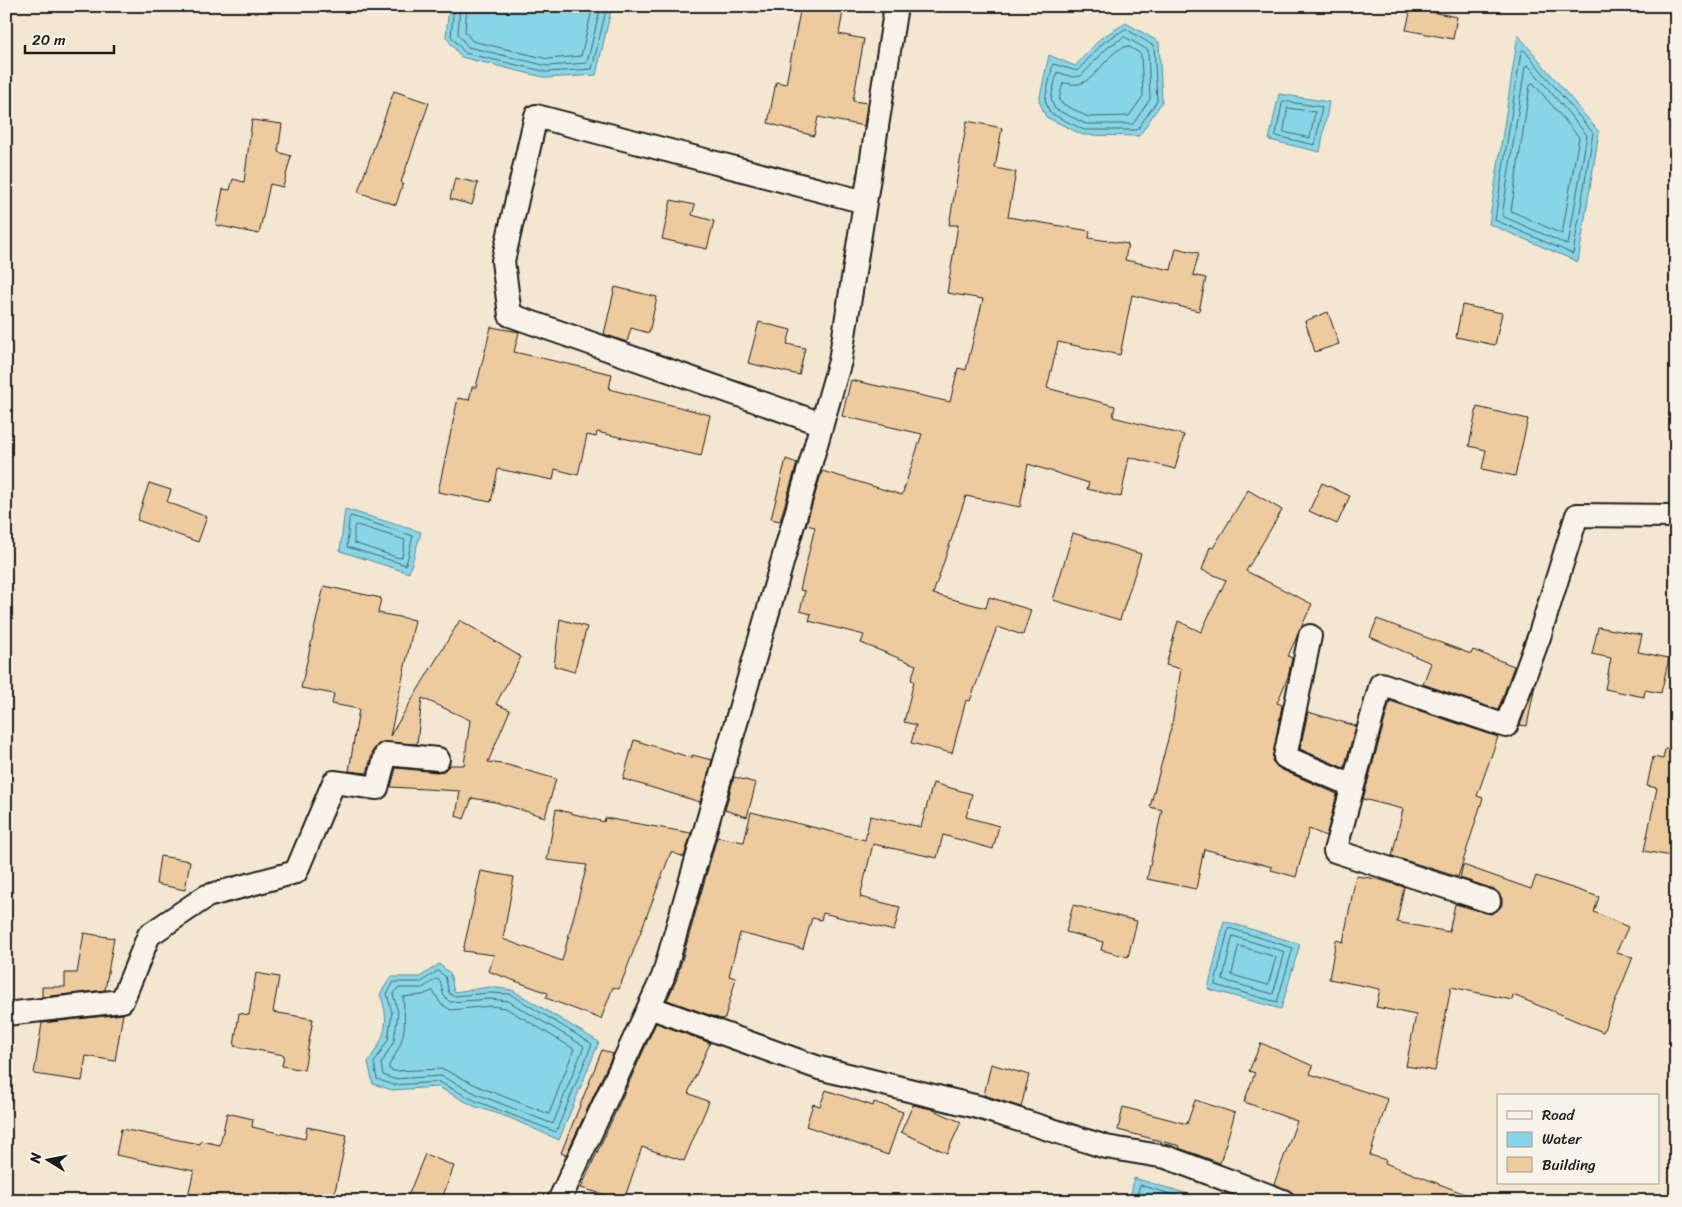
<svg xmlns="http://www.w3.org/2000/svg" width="1682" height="1207" font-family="Sriracha,sans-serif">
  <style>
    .water { fill: #87d5e6; stroke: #5c8b95 }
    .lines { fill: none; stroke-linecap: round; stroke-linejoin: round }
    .shore { stroke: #47666d; stroke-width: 1 }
    .building { fill: #edcb9e; stroke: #1c1c1c }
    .street-casing { stroke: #1c1c1c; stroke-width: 26 }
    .street { stroke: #f7f3e8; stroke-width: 22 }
  </style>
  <rect width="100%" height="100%" fill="#f4e7d2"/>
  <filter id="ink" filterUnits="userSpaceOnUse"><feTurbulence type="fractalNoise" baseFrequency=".02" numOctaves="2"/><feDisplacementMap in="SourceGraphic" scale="10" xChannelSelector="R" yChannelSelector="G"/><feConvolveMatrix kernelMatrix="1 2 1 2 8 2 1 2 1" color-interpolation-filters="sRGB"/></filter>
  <g filter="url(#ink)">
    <path class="water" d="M 449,6 L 612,6 L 596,75 L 547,78 L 461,57 L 446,37 Z
      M 1126,23 L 1159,42 L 1162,102 L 1139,136 L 1083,135 L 1046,117 L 1039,101 L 1049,55 L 1075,66 L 1101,38 Z
      M 1518,35 L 1599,132 L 1578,262 L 1489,224 Z
      M 1279,94 L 1329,102 L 1320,152 L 1269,140 Z
      M 345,509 L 421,532 L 409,573 L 340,551 Z
      M 1224,921 L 1300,944 L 1281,1009 L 1208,989 Z
      M 439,964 L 450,973 L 454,992 L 490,987 L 512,990 L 599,1042 L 559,1140 L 510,1118 L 474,1106 L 438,1087 L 392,1090 L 373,1084 L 368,1062 C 385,1037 391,1023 380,994 L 391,977 L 420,977 Z
      M 1134,1178 L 1212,1201 L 1130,1201 Z"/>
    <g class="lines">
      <path class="shore" d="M 454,6 L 451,36 L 465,53 L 547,72 L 592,69 L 607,6
        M 460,6 L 458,34 L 468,47 L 548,66 L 587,63 L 601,6
        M 467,6 L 465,31 L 472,41 L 548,59 L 581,56 L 593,6
        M 1126,29 L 1154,46 L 1157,101 L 1137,130 L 1084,130 L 1050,113 L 1045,100 L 1053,64 L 1077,71 L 1104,42 Z
        M 1125,37 L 1148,50 L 1150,99 L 1133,124 L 1086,124 L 1055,109 L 1051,99 L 1057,72 L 1073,77 L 1081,76 L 1108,47 Z
        M 1128,46 L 1141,54 L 1143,96 L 1129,116 L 1088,117 L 1061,103 L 1059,99 L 1063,83 C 1068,83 1073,85 1078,84 C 1099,80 1106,50 1128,46 Z
        M 1524,50 L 1593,133 L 1573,254 L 1495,220 L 1521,52 Z
        M 1528,65 L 1587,135 L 1568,245 L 1502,216 L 1525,67 Z
        M 1533,83 L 1579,137 L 1562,234 L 1511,211 L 1530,85 Z
        M 1283,101 L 1322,107 L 1315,145 L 1276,136 Z
        M 1288,108 L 1315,112 L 1310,138 L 1284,132 Z
        M 351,516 L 413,536 L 406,565 L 347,547 L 349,519 Z
        M 357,525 L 405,540 L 402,557 L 399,558 L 354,543 L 354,527 Z
        M 1229,928 L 1293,948 L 1277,1002 L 1215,985 Z
        M 1233,936 L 1285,952 L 1273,994 L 1223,980 Z
        M 1239,946 L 1276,957 L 1268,985 L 1232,975 Z
        M 438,971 L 445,976 L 449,993 L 453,996 L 490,993 L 510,994 L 592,1044 L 556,1132 L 476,1101 L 439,1082 L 393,1085 L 377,1079 L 374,1063 L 388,1040 L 392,1012 L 387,994 L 394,982 L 421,982 Z
        M 437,979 L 440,981 L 444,996 L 450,1002 L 490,999 L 508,1001 L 584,1046 L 553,1124 L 479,1095 L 441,1076 L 393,1079 L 383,1075 L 381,1064 L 394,1041 L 398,1012 L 393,994 L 398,988 L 422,988 Z
        M 433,991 L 441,1004 L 451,1010 L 490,1006 L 506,1008 L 574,1049 L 549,1114 L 482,1088 L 443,1069 L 394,1071 L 389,1069 L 389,1065 C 406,1039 406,1027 403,997 L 422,995 Z
        M 1135,1201 L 1140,1185 L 1194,1201"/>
    </g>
    <path class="building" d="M 801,6 L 844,6 L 839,34 L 864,39 L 853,101 L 867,103 L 864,126 L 818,117 L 814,136 L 768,123 L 776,82 L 786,84 Z
      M 1411,8 L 1457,17 L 1453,39 L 1406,30 Z
      M 394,91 L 429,103 L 401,182 L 403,183 L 396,205 L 358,192 Z
      M 252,120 L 282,124 L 278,152 L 291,156 L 283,187 L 270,184 L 259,234 L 216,225 L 223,189 L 230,190 L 233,179 L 244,182 Z
      M 967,121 L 1002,128 L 995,168 L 1016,172 L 1008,217 L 1090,231 L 1089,238 L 1128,244 L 1125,260 L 1171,270 L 1176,248 L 1199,253 L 1193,275 L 1206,278 L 1199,311 L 1132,295 L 1120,355 L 1058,342 L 1047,388 L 1115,406 L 1113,417 L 1184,435 L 1175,469 L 1129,457 L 1121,497 L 1087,489 L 1089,483 L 1028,464 L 1020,507 L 966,496 L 933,594 L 986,608 L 989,597 L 1031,610 L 1023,635 L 997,627 L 970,701 L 966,700 L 952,753 L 911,743 L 916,725 L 904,722 L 914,681 L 911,680 L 916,665 L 861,643 L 864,635 L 809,621 L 811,614 L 800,611 L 805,591 L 800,590 L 815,527 L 806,525 L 822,471 L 902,495 L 922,434 L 842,416 L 851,380 L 950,402 L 958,368 L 966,370 L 983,299 L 947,293 L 958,225 L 949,225 Z
      M 455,178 L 478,183 L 472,205 L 450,199 Z
      M 671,200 L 695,205 L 692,215 L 714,221 L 707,249 L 662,239 Z
      M 615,287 L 657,297 L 649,333 L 631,328 L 627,342 L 604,334 Z
      M 1462,305 L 1502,313 L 1495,345 L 1456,337 Z
      M 1328,312 L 1339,344 L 1315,352 L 1305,321 Z
      M 759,322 L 791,330 L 787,344 L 805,348 L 799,375 L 748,363 Z
      M 491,327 L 519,332 L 514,352 L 612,374 L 609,389 L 710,415 L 701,456 L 597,432 L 596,437 L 587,435 L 578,475 L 555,469 L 553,480 L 498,469 L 491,502 L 438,492 L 458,398 L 469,400 L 472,387 L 476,387 Z
      M 1477,407 L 1528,419 L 1515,476 L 1482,469 L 1486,450 L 1469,446 Z
      M 786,459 L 797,463 L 780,521 L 771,519 Z
      M 149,483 L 171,490 L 167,502 L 207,517 L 198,542 L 137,520 Z
      M 1322,483 L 1350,496 L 1337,524 L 1309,511 Z
      M 1248,490 L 1282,510 L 1246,571 L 1312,604 L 1288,656 L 1292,658 L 1288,677 L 1277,703 L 1282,705 L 1272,761 L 1280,769 L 1337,794 L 1326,836 L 1309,829 L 1296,877 L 1271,870 L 1272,867 L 1204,849 L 1196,889 L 1147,879 L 1162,810 L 1150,807 L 1172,724 L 1181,669 L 1166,665 L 1178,621 L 1201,632 L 1226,580 L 1202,570 L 1210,547 L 1213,548 Z
      M 1073,533 L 1141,554 L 1120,620 L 1053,600 Z
      M 324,586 L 381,598 L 378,613 L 415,620 L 390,736 L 460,620 L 521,657 L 496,704 L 510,710 L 488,762 L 508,765 L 556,779 L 545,817 L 495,802 L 472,798 L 464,819 L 456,816 L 460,791 L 391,787 L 396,768 L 437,772 L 444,771 L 450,765 L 464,765 L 470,720 L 422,698 L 417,744 L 382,742 L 373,750 L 367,773 L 349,771 L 359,709 L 332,704 L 334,694 L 301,688 Z
      M 560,619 L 587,627 L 574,672 L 554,666 Z
      M 1377,619 L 1471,654 L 1473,650 L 1514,666 L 1498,710 L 1423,684 L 1431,663 L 1370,637 Z
      M 1598,627 L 1642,635 L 1638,652 L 1669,658 L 1661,693 L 1645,690 L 1644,697 L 1605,689 L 1611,658 L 1592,654 Z
      M 1535,685 L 1527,726 L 1520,725 Z
      M 1390,701 L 1498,737 L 1477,796 L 1483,798 L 1458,877 L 1392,856 L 1403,809 L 1363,799 Z
      M 1308,712 L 1356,726 L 1344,768 L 1300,749 Z
      M 634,740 L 692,758 L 692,755 L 712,760 L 700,802 L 623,779 Z
      M 1665,749 L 1676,750 L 1676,857 L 1644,851 L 1657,788 L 1647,786 L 1653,757 L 1663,759 Z
      M 734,777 L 756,783 L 747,817 L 725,810 Z
      M 933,783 L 972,794 L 966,817 L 999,826 L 993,849 L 943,835 L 937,858 L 873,844 L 860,897 L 900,907 L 894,931 L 823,913 L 821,920 L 812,918 L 803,949 L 740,933 L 729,976 L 736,978 L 725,1018 L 721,1019 L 667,1000 L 676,981 L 717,837 L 744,842 L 751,812 L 865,840 L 870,816 L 921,827 Z
      M 556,809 L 604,822 L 605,818 L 691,833 L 684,857 L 671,852 L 619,989 L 613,987 L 601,1019 L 546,998 L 548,993 L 488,971 L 494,955 L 463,951 L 481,871 L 514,877 L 503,939 L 562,961 L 587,865 L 547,860 Z
      M 160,856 L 190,861 L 185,890 L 156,884 Z
      M 1463,865 L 1531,889 L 1536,876 L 1599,897 L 1594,912 L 1628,927 L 1616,953 L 1633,957 L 1603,1032 L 1513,995 L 1512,1000 L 1451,987 L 1435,1071 L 1406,1066 L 1416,1015 L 1376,1007 L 1380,989 L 1329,979 L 1336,940 L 1343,942 L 1356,876 L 1377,879 L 1404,887 L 1397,922 L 1449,932 L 1455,904 L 1491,914 L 1498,910 L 1502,905 L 1502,898 L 1494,889 L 1460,878 Z
      M 1073,905 L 1137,921 L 1128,957 L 1101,950 L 1103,942 L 1066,932 Z
      M 84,933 L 114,938 L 105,990 L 42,997 L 42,987 L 65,987 L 65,973 L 77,973 Z
      M 256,973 L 279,977 L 273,1012 L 313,1019 L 304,1070 L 282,1066 L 284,1055 L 234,1046 L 239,1013 L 249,1015 Z
      M 123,1014 L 115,1061 L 86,1056 L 82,1081 L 34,1074 L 42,1023 Z
      M 656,1023 L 710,1043 L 688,1093 L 709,1102 L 684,1161 L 642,1147 L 624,1200 L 581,1188 Z
      M 1261,1043 L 1313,1066 L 1310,1074 L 1388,1099 L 1370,1155 L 1386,1160 L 1385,1163 L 1478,1199 L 1478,1201 L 1309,1201 L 1274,1184 L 1297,1121 L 1244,1102 L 1255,1073 L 1249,1071 Z
      M 602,1050 L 613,1054 L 566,1155 L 561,1153 Z
      M 991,1064 L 1029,1075 L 1021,1107 L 984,1095 Z
      M 826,1090 L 873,1106 L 874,1102 L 903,1112 L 888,1155 L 806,1126 L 813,1104 L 820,1106 Z
      M 1195,1100 L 1235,1113 L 1220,1163 L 1179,1148 L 1180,1146 L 1118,1130 L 1123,1107 L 1187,1124 Z
      M 913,1105 L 931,1109 L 961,1122 L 947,1153 L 901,1132 Z
      M 227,1113 L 253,1119 L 252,1127 L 305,1139 L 307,1127 L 347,1135 L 334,1196 L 326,1194 L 324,1201 L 304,1201 L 283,1194 L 281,1201 L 212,1201 L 188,1195 L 194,1171 L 116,1155 L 121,1129 L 200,1144 L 201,1141 L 220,1145 Z
      M 425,1154 L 454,1166 L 441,1201 L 406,1201 Z"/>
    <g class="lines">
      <defs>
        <path id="street" d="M 822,424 L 510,315 L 503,261 L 536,116 L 865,202
          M 1310,636 L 1285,757 L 1353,786
          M 1489,901 L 1335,851 L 1381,684 L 1506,726 L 1539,637 L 1577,515 L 1676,516
          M 649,1007 L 819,1068 L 978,1107 L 1106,1147 L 1166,1157 L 1283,1201
          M 6,1014 L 122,1001 L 149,935 L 207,896 L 296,872 L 334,782 L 377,788 L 386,754 L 438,759
          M 559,1201 L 663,977 L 840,361 L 896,6"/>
      </defs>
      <use href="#street" class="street-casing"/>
      <use href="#street" class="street"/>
    </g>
  </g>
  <rect width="1682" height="1207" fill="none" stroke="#f7f3e8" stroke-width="25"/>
  <rect x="12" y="12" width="1657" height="1182" fill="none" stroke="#1c1c1c" stroke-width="2" filter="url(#ink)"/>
  <rect x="1497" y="1094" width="162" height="90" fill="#f7f3e8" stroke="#9f9d96"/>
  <rect x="1507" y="1111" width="25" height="8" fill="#f7f3e8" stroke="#9f9d96"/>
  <text x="1542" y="1120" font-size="15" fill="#1c1c1c">Road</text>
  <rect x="1507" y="1132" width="25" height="15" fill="#87d5e6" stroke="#9f9d96"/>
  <text x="1542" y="1144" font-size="15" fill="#1c1c1c">Water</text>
  <rect x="1507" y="1157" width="25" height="15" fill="#edcb9e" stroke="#9f9d96"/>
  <text x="1542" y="1170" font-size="15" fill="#1c1c1c">Building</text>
  <g transform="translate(48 1160) rotate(280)" stroke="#f7f3e8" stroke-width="4" paint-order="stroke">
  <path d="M0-4L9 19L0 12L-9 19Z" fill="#1c1c1c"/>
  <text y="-8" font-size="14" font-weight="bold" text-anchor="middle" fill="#1c1c1c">N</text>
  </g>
  <path d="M25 45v8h89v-8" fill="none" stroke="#1c1c1c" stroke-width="2.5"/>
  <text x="32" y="45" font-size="15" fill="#1c1c1c" stroke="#f7f3e8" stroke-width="4" paint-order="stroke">20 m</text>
</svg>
